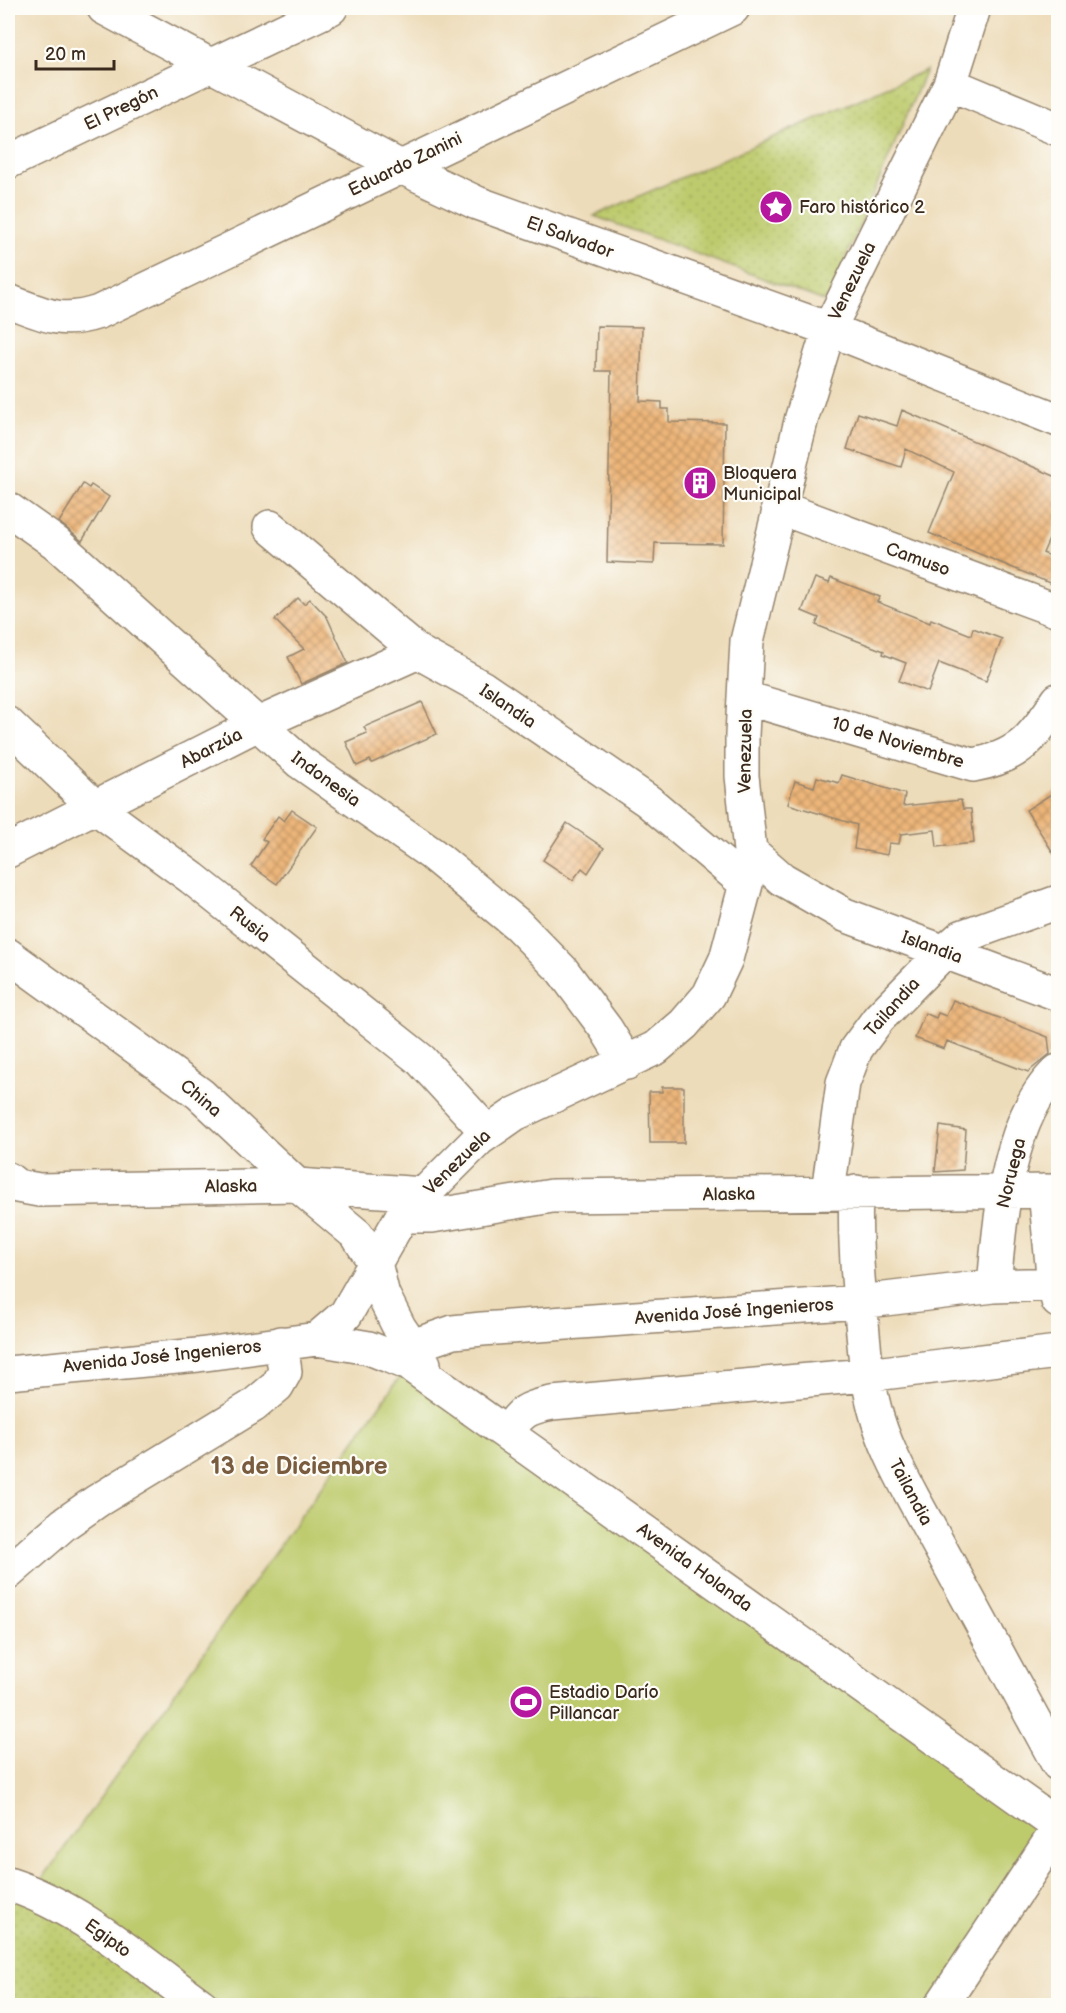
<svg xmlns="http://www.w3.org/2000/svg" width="1066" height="2013" font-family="'Balsamiq Sans',sans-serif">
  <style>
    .grass { fill: url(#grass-dots); stroke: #7c7a46; stroke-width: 1.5 }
    .garden { fill: #becb6d; stroke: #7c7a46; stroke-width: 1.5 }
    .building { fill: url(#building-cross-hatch) }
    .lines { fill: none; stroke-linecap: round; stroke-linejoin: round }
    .minor-casing { stroke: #94836c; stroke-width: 36 }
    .minor { stroke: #fff; stroke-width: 33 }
    .labels { text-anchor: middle; stroke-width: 4.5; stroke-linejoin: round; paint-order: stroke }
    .street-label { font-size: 18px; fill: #3b2a1e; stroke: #fdfcf7 }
    .poi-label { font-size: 18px; fill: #3b2a1e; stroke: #fdfcf7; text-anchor: start }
    .district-label { font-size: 24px; font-weight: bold; fill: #795b3e; stroke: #fdfcf7 }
  </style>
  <defs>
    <pattern id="grass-dots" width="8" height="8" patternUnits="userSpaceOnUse" patternTransform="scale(1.5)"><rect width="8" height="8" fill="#becb6d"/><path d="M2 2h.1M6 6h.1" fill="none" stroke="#a4ae5e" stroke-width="1.8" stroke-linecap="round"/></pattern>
    <pattern id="building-cross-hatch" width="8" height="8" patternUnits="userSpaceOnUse" patternTransform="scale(1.5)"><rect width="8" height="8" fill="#edb67a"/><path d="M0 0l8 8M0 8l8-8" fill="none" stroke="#c19463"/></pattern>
  </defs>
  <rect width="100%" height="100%" fill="#fdfcf7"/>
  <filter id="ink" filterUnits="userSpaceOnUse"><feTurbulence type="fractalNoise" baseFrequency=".0167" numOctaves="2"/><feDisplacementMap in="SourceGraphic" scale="12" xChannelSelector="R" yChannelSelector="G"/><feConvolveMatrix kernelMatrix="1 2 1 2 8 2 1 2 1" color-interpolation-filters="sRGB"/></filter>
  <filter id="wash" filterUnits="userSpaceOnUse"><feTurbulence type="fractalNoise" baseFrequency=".008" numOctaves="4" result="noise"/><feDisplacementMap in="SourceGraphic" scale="24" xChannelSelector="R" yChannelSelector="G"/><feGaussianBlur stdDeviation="1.35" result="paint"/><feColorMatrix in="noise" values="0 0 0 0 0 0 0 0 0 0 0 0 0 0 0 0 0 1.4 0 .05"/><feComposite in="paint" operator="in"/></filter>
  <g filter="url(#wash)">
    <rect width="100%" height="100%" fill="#eddcb9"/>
    <path class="grass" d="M 926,70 L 827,302 L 594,216 Z
      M 8,1884 L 202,2005 L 8,2005 Z"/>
    <path class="garden" d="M 409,1364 L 1058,1826 L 941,2005 L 202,2005 L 33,1892 Z"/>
    <g id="blocks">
      <path class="building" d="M 597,326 L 642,327 L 640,401 L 662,402 L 662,409 L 669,409 L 669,422 L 725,423 L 723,544 L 655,543 L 654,564 L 607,562 L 611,371 L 596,371 Z
        M 902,410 L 1059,478 L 1059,517 L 1043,553 L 1059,560 L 1059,587 L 929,533 L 954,472 L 906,449 L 901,467 L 847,449 L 858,413 L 897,426 Z
        M 83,484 L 89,488 L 91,485 L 109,497 L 82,541 L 59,522 Z
        M 815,578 L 829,583 L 831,578 L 880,597 L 877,602 L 930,623 L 931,619 L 971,635 L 973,628 L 1002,639 L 986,681 L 939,663 L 928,692 L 899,681 L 906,663 L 883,654 L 884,651 L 816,625 L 819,618 L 802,611 Z
        M 298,598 L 304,604 L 310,599 L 327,617 L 348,663 L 301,684 L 288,657 L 304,649 L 275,620 Z
        M 422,702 L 437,734 L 372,763 L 370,760 L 357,766 L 346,742 L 367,733 L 364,727 Z
        M 842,775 L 905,794 L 903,806 L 961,800 L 963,809 L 971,809 L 974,843 L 937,847 L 935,830 L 901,834 L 899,844 L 889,843 L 887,855 L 854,849 L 857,825 L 788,804 L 795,781 L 814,787 L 817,777 L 839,783 Z
        M 1059,789 L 1059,862 L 1026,810 Z
        M 292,810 L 317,827 L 277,884 L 251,866 L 267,842 L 262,839 L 278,816 L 284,821 Z
        M 567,823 L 604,848 L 588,873 L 582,868 L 573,880 L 543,860 Z
        M 953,1000 L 1048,1037 L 1050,1054 L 1028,1072 L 947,1041 L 944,1049 L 915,1038 L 925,1013 L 936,1018 L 938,1013 L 946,1016 Z
        M 662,1087 L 684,1087 L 684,1143 L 650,1143 L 649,1092 L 662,1092 Z
        M 940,1126 L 966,1130 L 963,1170 L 935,1172 Z"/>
    </g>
  </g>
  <g filter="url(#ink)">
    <use href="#blocks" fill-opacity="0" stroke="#94836c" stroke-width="1.5"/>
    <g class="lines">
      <defs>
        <path id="minor" d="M 104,8 L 399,166 L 477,203 L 829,329 L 1058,420
          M 950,84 L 1058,129
          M 8,162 L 331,8
          M 8,301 C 44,314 60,325 99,312 L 733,8
          M 778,507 L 1058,611
          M 8,509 L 56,543 L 300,762 L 432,854 L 517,924 L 562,970 L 606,1029 L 627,1063
          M 270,527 L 418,652 L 483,688 L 648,801 L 746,884
          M 746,698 L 973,765 C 1019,757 1033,738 1058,700
          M 8,724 L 95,807 L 192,878 L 421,1060 L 487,1132
          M 8,851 L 256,725 L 418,652
          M 750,851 L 782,879 L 845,915 L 1058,994
          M 8,955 L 200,1094 L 297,1185 L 357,1235 L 375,1263 L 383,1295 L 399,1327 L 424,1364
          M 8,1179 L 17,1186 L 39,1190 L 297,1185 L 423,1194
          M 1045,1191 L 1054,1285 L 1058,1301
          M 828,1192 L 843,1083 L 856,1049 L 879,1018 L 944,952 L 961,937 L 1058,902
          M 856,1192 C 854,1232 857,1271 861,1311 C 864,1344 866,1377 875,1410 C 883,1441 898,1470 913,1498 L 1058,1764
          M 402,1216 L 432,1216 L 552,1196 L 1058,1191
          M 994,1286 C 1000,1221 1007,1117 1058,1071
          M 317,1339 L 346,1314 L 402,1216 L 479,1139 L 515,1114 L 656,1048 L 684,1024 L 709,995 L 726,959 L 746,884 L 750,851 L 742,776 L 742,735 L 747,641 L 802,417 L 829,329 L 950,84 L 974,8
          M 412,1346 L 453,1332 L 482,1329 L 860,1302 L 994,1286 L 1058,1284
          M 8,1373 L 198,1355 L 317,1339 L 369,1348 L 409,1364 L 1058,1826
          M 507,1433 C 521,1411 527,1408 552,1403 L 866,1375 L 1058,1352
          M 8,1573 L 64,1524 L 97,1501 L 253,1406 L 277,1386 L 285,1372 L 281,1343
          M 8,1884 C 80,1907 141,1962 202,2006
          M 941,2006 L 1058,1829"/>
      </defs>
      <use href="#minor" class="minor-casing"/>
      <use href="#minor" class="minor"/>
    </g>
  </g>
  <defs>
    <symbol id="sight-disc" viewBox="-11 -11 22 22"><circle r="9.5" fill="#b5179e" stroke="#fdfcf7"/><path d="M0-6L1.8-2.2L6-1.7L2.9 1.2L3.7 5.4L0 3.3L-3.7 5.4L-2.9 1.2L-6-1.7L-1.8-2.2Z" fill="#fff"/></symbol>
    <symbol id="building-disc" viewBox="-11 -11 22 22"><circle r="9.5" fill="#b5179e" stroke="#fdfcf7"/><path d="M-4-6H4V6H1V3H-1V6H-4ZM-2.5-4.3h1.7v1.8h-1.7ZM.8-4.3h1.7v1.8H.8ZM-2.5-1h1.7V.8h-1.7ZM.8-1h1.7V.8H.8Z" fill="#fff"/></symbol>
    <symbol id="stadium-disc" viewBox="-11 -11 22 22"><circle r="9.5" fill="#b5179e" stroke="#fdfcf7"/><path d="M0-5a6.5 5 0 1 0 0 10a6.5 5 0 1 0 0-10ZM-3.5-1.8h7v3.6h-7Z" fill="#fff"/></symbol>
  </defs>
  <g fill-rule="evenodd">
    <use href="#sight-disc" x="757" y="188" width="38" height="38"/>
    <use href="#building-disc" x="681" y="464" width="38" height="38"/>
    <use href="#stadium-disc" x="507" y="1683" width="38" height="38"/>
  </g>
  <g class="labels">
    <g class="street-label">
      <text transform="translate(121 108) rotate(-26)" y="6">El Pregón</text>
      <text transform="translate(405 164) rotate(-26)" y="6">Eduardo Zanini</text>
      <text transform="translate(570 237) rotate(20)" y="6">El Salvador</text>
      <text transform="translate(852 281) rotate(-64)" y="6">Venezuela</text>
      <text transform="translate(918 559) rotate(20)" y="6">Camuso</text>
      <text transform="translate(508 706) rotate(34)" y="6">Islandia</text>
      <text transform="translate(898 742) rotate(17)" y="6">10 de Noviembre</text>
      <text transform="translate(211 748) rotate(-27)" y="6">Abarzúa</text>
      <text transform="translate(745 751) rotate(-89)" y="6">Venezuela</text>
      <text transform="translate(326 779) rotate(36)" y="6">Indonesia</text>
      <text transform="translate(250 924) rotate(38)" y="6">Rusia</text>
      <text transform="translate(932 947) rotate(20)" y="6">Islandia</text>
      <text transform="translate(892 1007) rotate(-48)" y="6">Tailandia</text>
      <text transform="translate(201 1098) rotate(40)" y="6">China</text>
      <text transform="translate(457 1162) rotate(-44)" y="6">Venezuela</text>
      <text transform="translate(1011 1173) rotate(-76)" y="6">Noruega</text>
      <text transform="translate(231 1186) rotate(-1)" y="6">Alaska</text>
      <text transform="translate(729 1194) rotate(-1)" y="6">Alaska</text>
      <text transform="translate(734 1311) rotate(-4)" y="6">Avenida José Ingenieros</text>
      <text transform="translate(162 1356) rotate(-6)" y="6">Avenida José Ingenieros</text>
      <text transform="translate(911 1492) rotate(62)" y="6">Tailandia</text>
      <text transform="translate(695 1567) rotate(36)" y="6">Avenida Holanda</text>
      <text transform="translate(108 1938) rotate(36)" y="6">Egipto</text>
    </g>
    <g class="poi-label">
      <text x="799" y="213">Faro histórico 2</text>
      <text x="723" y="479">Bloquera<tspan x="723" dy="21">Municipal</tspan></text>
      <text x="549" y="1698">Estadio Darío<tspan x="549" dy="21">Pillancar</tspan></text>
    </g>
    <g class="district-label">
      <text x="299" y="1474">13 de Diciembre</text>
    </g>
  </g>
  <rect width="1066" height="2013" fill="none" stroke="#fdfcf7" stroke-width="30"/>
  <path d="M36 60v9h78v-9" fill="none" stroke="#3b2a1e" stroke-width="3"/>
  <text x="45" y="60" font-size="18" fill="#3b2a1e" stroke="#fdfcf7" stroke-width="4.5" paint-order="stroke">20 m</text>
</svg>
